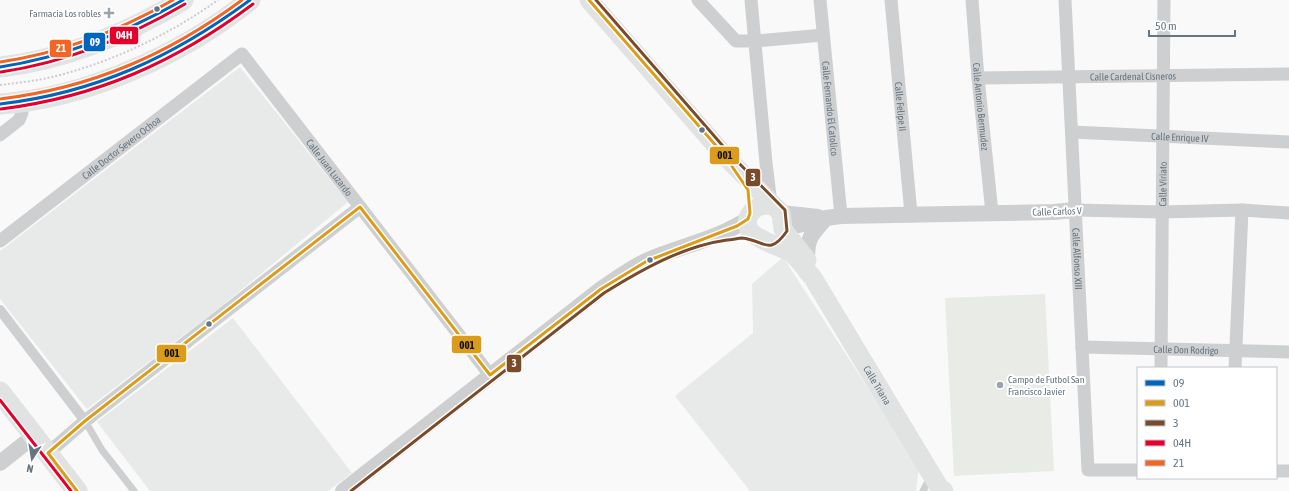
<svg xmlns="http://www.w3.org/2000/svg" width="1289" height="491" font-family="'Asap Condensed',sans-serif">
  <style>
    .built { fill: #e8e9e9 }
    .green { fill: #e8ebe6 }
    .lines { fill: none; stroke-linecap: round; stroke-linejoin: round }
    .path { stroke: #cbcccd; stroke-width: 2; stroke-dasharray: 2 2; stroke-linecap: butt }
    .service { stroke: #cecfd0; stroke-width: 7 }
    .pedestrian { stroke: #cecfd0; stroke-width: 10 }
    .minor { stroke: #cecfd0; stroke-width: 13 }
    .tertiary { stroke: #cecfd0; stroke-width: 16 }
    .secondary { stroke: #e1e2e2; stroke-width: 19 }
    .primary { stroke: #e1e2e2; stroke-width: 21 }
    .bus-1-casing { stroke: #fff; stroke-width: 6 }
    .bus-2-casing { stroke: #fff; stroke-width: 6 }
    .bus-3-casing { stroke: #fff; stroke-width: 6 }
    .bus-4-casing { stroke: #fff; stroke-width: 6 }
    .bus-5-casing { stroke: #fff; stroke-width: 6 }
    .bus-1 { stroke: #0065bd; stroke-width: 3 }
    .bus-2 { stroke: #da9c1a; stroke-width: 3 }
    .bus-3 { stroke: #7a4b2a; stroke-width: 3 }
    .bus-4 { stroke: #e4002b; stroke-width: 3 }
    .bus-5 { stroke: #f26522; stroke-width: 3 }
    .bus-dot { fill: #657683; stroke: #fff; stroke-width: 1.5 }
    .poi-dot { fill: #99a4ac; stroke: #fff; stroke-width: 1.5 }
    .labels { text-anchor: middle; stroke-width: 4; stroke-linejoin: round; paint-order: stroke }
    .poi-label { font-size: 10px; fill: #657683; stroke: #fff; text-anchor: end }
    .street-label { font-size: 10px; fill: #657683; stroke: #fff }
    .line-badge { stroke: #fff; stroke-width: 1.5 }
    .badge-label { font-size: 11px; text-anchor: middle; font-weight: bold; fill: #fff }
    .pale-badge-label { font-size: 11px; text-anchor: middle; font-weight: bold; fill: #111 }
  </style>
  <rect width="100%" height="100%" fill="#f9f9f9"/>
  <path class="built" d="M 240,67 L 348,202 L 223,305 L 87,409 L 0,299 L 0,251 Z
    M 783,257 L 919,467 L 916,491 L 750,491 L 675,396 L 753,333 L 752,284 Z
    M 233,318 L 352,473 L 328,491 L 150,491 L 97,422 Z"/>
  <path class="green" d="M 1045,294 L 1054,471 L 954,476 L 945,298 Z"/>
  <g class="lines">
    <path class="path" d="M 0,85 C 17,83 35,81 52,77 C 110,63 169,35 218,0"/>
    <path class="service" d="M 85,421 L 102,450 L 134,491
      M 923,491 L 931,476"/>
    <path class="pedestrian" d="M 0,310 L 85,421"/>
    <g class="minor">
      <path d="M 698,0 L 736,41 L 756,41 L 823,35"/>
      <path d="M 751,0 L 766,163 L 771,204"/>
      <path id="s1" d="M 820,0 L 841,216"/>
      <path id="s2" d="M 891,0 L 911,214"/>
      <path id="s3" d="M 972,0 L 978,78 L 992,213"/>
      <path id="s4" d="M 1065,0 L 1088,470 L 1138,470"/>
      <path id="s5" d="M 978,78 L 1289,74"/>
      <path id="s6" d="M 1072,132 L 1289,142"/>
      <path d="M 0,135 L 19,120 L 22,113 L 18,107 L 9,104"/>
      <path d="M 1075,210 L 1162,212 L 1242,210 L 1289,213"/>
      <path id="s7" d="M 0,241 L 242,54 L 490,375"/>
      <path id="s8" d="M 1082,347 L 1289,352"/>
      <path id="s9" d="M 1161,368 L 1164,0"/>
      <path d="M 1235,368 L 1242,210"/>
      <path d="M 48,453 L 85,421 L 360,207"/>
      <path d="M 1276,471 L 1289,471"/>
    </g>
    <path class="tertiary" d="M 781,213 L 818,217
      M 783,229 L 826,218 L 841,216 L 1054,212 L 1075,210
      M 807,260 C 807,237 811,235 826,218
      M 0,463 L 34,436
      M 343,491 L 601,289 C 616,279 632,267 648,260 C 681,246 718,239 748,219"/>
    <g class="secondary">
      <path d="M 589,0 L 725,156 L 781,213 L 783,229 L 807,260"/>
      <path id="s10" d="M 772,205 C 763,205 755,206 750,214 C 736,237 778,244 791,253 C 799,259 806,270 813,278 L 939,487 L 944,491"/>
    </g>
    <path class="primary" d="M 0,67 C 64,60 128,33 183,0
      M 0,104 C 87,98 183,54 250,0
      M 0,392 L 77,491"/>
    <defs>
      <path id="bus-1" d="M 0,67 C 66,57 125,33 183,0
        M 0,104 C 95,93 173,57 250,0"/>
      <path id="bus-2" d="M 77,491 L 48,453 L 85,421 L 360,207 L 490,375 L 601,289 L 647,261 L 737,226 L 748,219 L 750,213 L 748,190 L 725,156 L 589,0"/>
      <path id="bus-3" d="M 351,491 L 604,293 C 641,270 683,246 727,240 C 732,240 738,238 742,238 C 764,240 769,257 787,231 L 785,210 L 729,153 L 596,0"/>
      <path id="bus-4" d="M 1,72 C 68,62 127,38 185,4
        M 1,109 C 97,97 176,62 253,4
        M 0,400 L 71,491"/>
      <path id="bus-5" d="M 0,62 C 62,53 119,31 173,0
        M 0,99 C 91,88 168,55 242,0"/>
    </defs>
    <use href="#bus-1" class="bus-1-casing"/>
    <use href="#bus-2" class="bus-2-casing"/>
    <use href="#bus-3" class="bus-3-casing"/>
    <use href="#bus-4" class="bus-4-casing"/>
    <use href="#bus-5" class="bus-5-casing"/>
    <use href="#bus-1" class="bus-1"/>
    <use href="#bus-2" class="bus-2"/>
    <use href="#bus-3" class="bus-3"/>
    <use href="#bus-4" class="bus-4"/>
    <use href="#bus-5" class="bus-5"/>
  </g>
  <g class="bus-dot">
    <circle cx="157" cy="9" r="3.5"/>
    <circle cx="702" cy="130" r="3.5"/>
    <circle cx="650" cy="260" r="3.5"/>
    <circle cx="209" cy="324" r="3.5"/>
  </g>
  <g class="poi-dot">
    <path d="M107 7h4v4h4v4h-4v4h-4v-4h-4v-4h4z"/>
    <circle cx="1000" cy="385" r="4"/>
  </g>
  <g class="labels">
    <g class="poi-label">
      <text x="101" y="17">Farmacia Los robles</text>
      <text x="1008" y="383" text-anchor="start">Campo de Futbol San<tspan x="1008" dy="12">Francisco Javier</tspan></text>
    </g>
    <g class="street-label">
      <text dy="4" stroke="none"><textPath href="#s5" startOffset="155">Calle Cardenal Cisneros</textPath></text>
      <text dy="4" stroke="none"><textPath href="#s2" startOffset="107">Calle Felipe II</textPath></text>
      <text dy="4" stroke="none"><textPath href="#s3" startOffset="107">Calle Antonio Bermudez</textPath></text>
      <text dy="4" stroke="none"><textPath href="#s1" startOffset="109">Calle Fernando El Catolico</textPath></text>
      <text dy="4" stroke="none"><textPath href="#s6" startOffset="108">Calle Enrique IV</textPath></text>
      <text dy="4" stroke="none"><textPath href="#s7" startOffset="153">Calle Doctor Severo Ochoa</textPath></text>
      <text dy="4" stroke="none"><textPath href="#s7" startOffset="449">Calle Juan Luzardo</textPath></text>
      <text dy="4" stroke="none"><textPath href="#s9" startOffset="184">Calle Viriato</textPath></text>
      <text transform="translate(1057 211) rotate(-2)" y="4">Calle Carlos V</text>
      <text dy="4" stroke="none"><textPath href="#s4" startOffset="259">Calle Alfonso XIII</textPath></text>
      <text dy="4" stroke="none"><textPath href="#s8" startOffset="104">Calle Don Rodrigo</textPath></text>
      <text dy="4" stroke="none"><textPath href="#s10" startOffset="248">Calle Triana</textPath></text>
    </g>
  </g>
  <g class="line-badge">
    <rect x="109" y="26" width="30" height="19" rx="4" fill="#e4002b"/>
    <rect x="83" y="32" width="23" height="20" rx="4" fill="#0065bd"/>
    <rect x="49" y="39" width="23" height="19" rx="4" fill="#f26522"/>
    <rect x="709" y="146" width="31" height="19" rx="4" fill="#da9c1a"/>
    <rect x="745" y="168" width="16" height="19" rx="4" fill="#7a4b2a"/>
    <rect x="451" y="335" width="31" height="19" rx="4" fill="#da9c1a"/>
    <rect x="156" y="344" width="31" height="19" rx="4" fill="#da9c1a"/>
    <rect x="506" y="354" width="16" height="19" rx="4" fill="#7a4b2a"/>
  </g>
  <g class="badge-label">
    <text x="124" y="39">04H</text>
    <text x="95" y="46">09</text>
    <text x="61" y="52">21</text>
    <text x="753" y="181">3</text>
    <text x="514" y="367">3</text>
  </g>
  <g class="pale-badge-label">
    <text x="725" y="159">001</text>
    <text x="467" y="349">001</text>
    <text x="172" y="357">001</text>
  </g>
  <rect x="1137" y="367" width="140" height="112" fill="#ffffff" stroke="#c1c8cd"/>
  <rect x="1145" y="380" width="20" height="6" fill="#0065bd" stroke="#c1c8cd"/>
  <text x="1173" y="387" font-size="12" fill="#657683">09</text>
  <rect x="1145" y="400" width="20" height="6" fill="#da9c1a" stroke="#c1c8cd"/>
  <text x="1173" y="407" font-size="12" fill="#657683">001</text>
  <rect x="1145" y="420" width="20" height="6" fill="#7a4b2a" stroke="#c1c8cd"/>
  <text x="1173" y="427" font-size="12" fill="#657683">3</text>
  <rect x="1145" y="440" width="20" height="6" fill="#e4002b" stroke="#c1c8cd"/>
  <text x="1173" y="447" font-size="12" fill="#657683">04H</text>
  <rect x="1145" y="460" width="20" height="6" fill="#f26522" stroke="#c1c8cd"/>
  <text x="1173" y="467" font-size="12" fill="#657683">21</text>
  <g transform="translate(32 459) rotate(192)" stroke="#ffffff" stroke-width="3" paint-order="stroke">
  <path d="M0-3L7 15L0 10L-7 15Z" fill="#657683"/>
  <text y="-6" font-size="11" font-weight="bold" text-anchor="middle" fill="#657683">N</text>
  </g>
  <path d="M1149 30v6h86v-6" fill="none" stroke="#657683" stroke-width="2"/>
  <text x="1155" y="30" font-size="12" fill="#657683" stroke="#ffffff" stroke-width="3" paint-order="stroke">50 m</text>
</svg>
